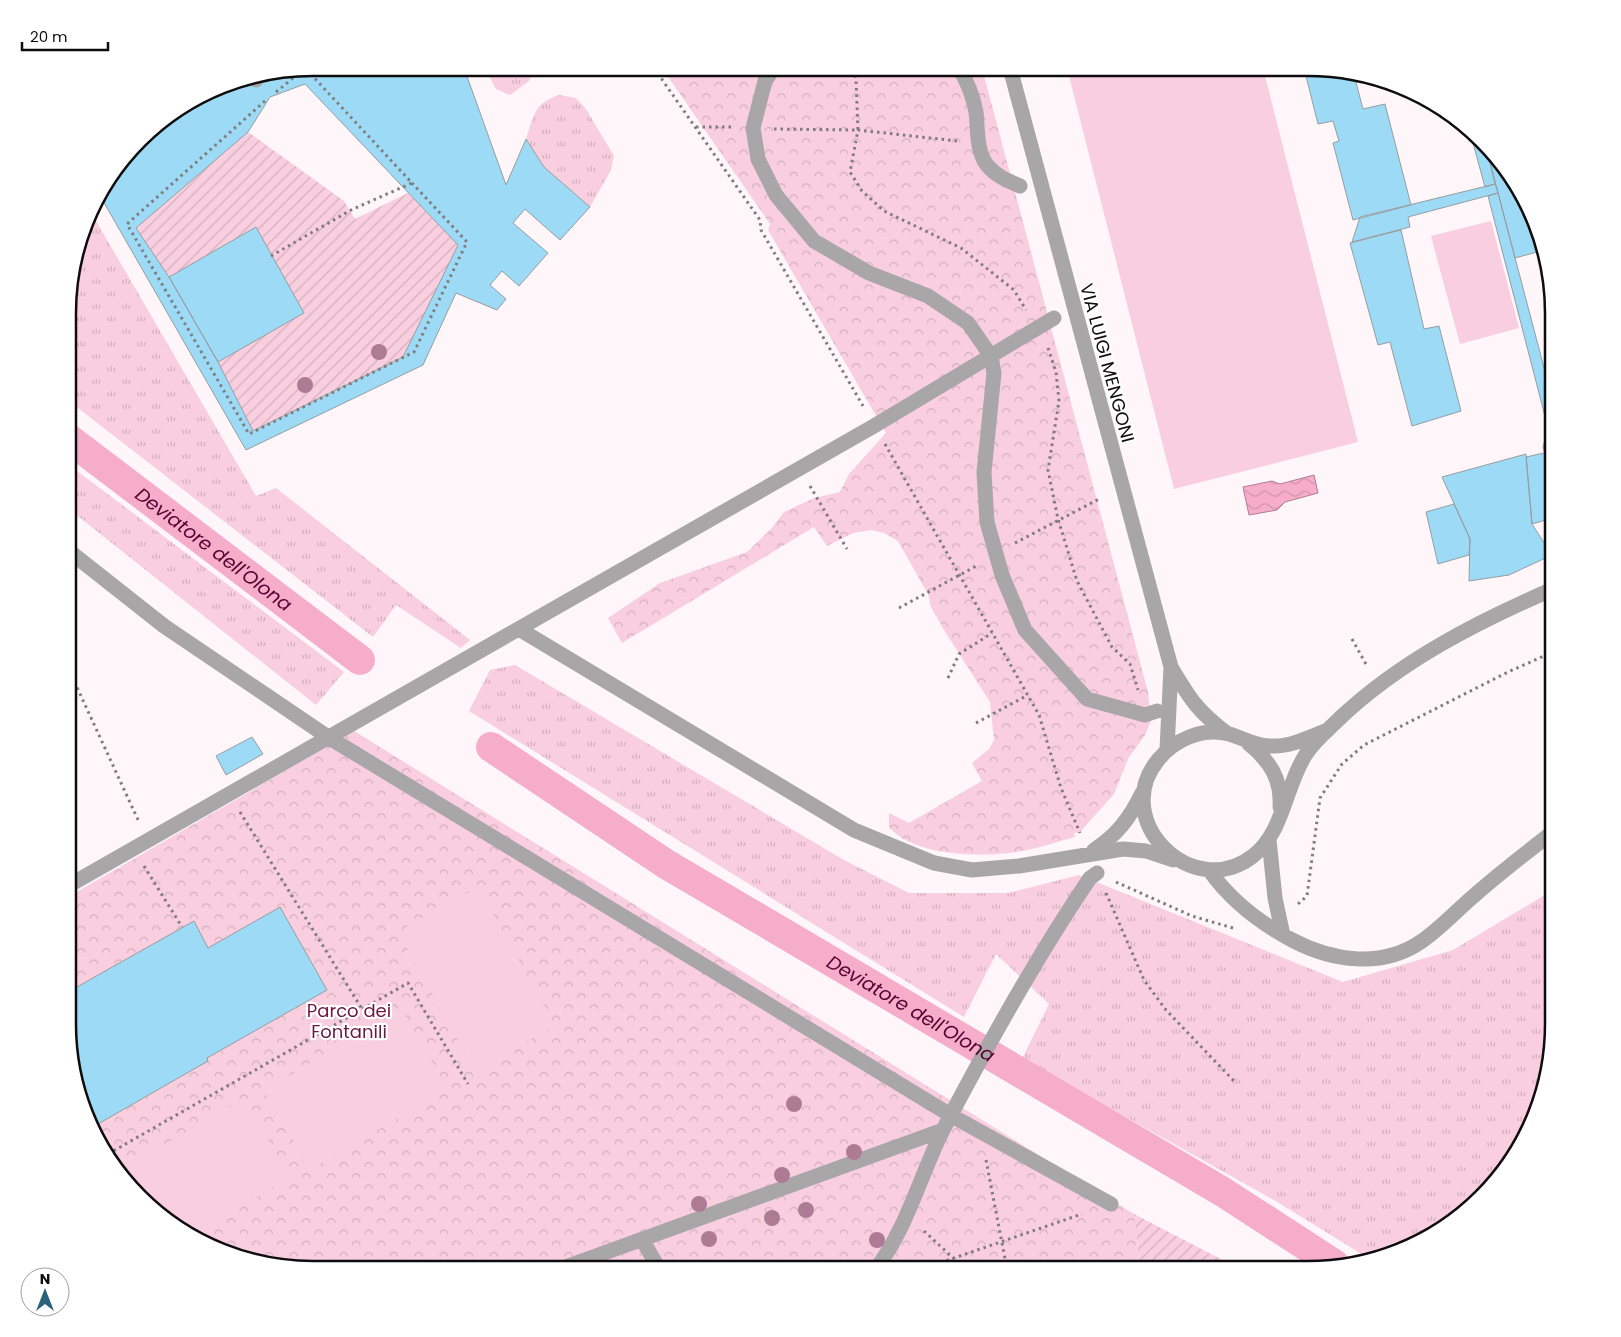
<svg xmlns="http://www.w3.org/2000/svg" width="1621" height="1337" font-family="Poppins,sans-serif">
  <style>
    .grass { fill: url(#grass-tufts) }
    .park { fill: url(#park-crowns) }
    .garden { fill: url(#garden-furrows) }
    .pitch { fill: #f9cede }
    .water { fill: url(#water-waves); stroke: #b07d91 }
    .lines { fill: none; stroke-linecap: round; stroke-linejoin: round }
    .canal { stroke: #f6adca; stroke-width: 30 }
    .building { fill: #9cdaf6; stroke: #979da0; fill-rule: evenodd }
    .path { stroke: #807b7c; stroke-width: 3; stroke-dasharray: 2.5 4; stroke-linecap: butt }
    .minor { stroke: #a9a6a7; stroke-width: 15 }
    .tree { fill: #ad7b94 }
    .labels { text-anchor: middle; stroke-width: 4.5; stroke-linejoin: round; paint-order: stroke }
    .street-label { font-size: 18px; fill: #0e0c0c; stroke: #fff }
    .park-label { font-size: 18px; fill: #6a1742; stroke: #fff }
    .water-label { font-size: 19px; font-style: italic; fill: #590334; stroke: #fff }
    .rim { fill: none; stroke: #0e0c0c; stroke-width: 2.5 }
  </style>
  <defs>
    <pattern id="grass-tufts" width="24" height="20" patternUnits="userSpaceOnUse" patternTransform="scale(1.25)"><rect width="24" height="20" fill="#f9cede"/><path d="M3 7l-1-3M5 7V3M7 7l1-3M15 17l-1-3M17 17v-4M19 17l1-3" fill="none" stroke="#d4b0bd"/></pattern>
    <pattern id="park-crowns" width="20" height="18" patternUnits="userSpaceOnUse" patternTransform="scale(1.25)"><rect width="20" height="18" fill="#f9cede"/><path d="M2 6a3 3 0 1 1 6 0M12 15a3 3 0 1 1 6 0" fill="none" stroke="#d4b0bd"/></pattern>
    <pattern id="garden-furrows" width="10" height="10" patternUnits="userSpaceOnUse" patternTransform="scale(1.25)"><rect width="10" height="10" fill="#f9cede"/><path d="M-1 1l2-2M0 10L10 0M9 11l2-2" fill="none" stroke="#d4b0bd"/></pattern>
    <pattern id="water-waves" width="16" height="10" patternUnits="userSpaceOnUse" patternTransform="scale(1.25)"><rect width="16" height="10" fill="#f6adca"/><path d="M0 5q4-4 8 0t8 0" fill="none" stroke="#d294ac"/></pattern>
  </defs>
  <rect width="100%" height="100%" fill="#fef6f9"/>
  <path class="grass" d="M 485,68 L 535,68 L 529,81 L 510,95 L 496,89 Z
    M 559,95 L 576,98 L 586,109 L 614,156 L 611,170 L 590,207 L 544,167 L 526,139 C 534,115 534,103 559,95 Z
    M 92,214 L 256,496 L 276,488 L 470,640 L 461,648 L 396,605 L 373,637 L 69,401 L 70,281 Z
    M 69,465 L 344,672 L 316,705 L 69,509 Z
    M 515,665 L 844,860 L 909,893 L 1008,893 L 1079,875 L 1343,982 L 1453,950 L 1553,890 L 1553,1040 L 1535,1118 L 1482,1197 L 1402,1251 L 1368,1258 L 1274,1200 L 1022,1059 L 1049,1004 L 996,954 L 964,1017 L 469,711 L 490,670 Z"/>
  <path class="park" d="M 662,68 L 982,68 L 1148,692 L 1151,721 L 1145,735 L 1129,757 L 1114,794 L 1080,832 L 1074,833 L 1075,837 C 1059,841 1043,847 1027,850 C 989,858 915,858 889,827 L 889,813 L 909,823 L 982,781 L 972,763 L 989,749 L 994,740 L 990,702 L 944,630 L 930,605 L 929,596 L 898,541 L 884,533 L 871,530 L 853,533 L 827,546 L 814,527 L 622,643 L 608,618 L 660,583 L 747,552 L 771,529 L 784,512 L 814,498 L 840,492 L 849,474 L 886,433 L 768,230 L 770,224 Z
    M 354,731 L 1134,1214 L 1140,1269 L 297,1269 L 219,1251 L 140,1198 L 93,1132 L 68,1040 L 68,897 Z"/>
  <path class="garden" d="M 248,132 L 344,201 L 355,219 L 408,193 L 458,245 L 403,357 L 253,431 L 169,277 L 136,228 Z
    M 1134,1214 L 1240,1269 L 1140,1269 Z"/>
  <path class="pitch" d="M 1067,68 L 1263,68 L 1358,442 L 1174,489 Z
    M 1491,221 L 1519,328 L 1460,344 L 1431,236 Z
    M 478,887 L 555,1026 L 475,1071 L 398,932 Z
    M 402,1010 L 448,1089 L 311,1169 L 264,1090 Z
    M 244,1098 L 290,1177 L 194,1234 L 140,1198 L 120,1171 Z"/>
  <path class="water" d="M 1314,475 L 1318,493 L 1285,502 L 1277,510 L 1249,515 L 1243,487 L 1272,481 L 1280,484 Z"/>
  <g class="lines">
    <g class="canal">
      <path id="s1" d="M 69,439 L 360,660"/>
      <path id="s2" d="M 491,747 L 666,864 L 1223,1192 L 1334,1264"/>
    </g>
  </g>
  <path class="building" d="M 313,68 L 464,68 L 506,185 L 526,139 L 544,167 L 590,207 L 560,240 L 525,209 L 513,223 L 548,253 L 519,286 L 502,271 L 490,285 L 506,299 L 497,310 L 456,293 L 423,365 L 246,450 L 99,194 L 151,128 L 206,97 L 273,74 ZM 305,84 L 458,245 L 403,357 L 253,431 L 218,362 L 169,277 L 136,228 L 248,132 L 270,97 Z
    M 1304,68 L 1324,68 L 1354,75 L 1363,109 L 1385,104 L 1411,205 L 1353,220 L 1333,143 L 1339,141 L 1333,121 L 1318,124 Z
    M 1470,132 L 1481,139 L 1486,146 L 1495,184 L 1485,187 Z
    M 1493,157 L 1535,219 L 1541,251 L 1515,258 L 1489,158 Z
    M 1495,184 L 1498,193 L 1408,217 L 1410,227 L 1352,242 L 1360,217 Z
    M 1498,193 L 1553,402 L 1553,460 L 1547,461 L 1543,447 L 1548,428 L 1488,196 Z
    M 256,227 L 304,313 L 218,362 L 169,277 Z
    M 1401,230 L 1424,329 L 1439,326 L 1461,411 L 1412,426 L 1390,342 L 1378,345 L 1350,243 Z
    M 1544,453 L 1547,461 L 1553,460 L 1553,518 L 1532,524 L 1526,457 Z
    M 1526,454 L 1532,524 L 1552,555 L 1509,575 L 1469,581 L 1470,539 L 1442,477 Z
    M 1454,504 L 1470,539 L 1469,555 L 1438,564 L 1426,512 Z
    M 252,737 L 263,754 L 226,775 L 216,756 Z
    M 280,907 L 327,990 L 207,1058 L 208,1061 L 91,1128 L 68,1040 L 68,992 L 194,921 L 208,948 Z"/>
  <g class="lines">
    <path class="path" d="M 654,68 L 760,220 L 761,230 L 863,406
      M 276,92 L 304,69
      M 265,101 L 127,224 L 249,434 L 414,352 L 467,242 L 412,183
      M 696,127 L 731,127
      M 774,129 L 858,130 L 856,80 L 853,68
      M 957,141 L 858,130 L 850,172 L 862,191 L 884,211 L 961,248 L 1014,290 L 1026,310
      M 271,256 L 351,210 L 412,183 L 306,69
      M 1048,348 L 1056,372 L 1059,401 L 1048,470 L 1058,519 L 1077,581 L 1112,647 L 1130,664 L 1138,690
      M 885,444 L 1039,715 L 1061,788 L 1080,833
      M 810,486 L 847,549
      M 1015,543 L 1101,498
      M 899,608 L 978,565
      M 1352,639 L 1367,666
      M 69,670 L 139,822
      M 948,678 L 959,654 L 992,633
      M 976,723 L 1028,695
      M 240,812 L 362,1009
      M 144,866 L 182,927
      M 1116,882 L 1192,916 L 1233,928
      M 1106,893 L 1144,980 L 1166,1010 L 1234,1081
      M 1298,904 L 1307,896 L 1320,798 L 1342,764 L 1364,745 L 1508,672 L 1553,652
      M 108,1154 L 408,983 L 468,1084
      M 986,1160 L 1007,1269
      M 924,1231 L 965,1269
      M 922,1269 L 1082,1214"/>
    <path class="minor" d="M 774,68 L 765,81 L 753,128 L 758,159 L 776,195 L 814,241 L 869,273 L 928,296 L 968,323 L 991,356 L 994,373 L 984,472 L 987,522 L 1002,575 L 1025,630 L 1087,699 L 1145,715 L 1157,711
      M 959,68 C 967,81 973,96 976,112 C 978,128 976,151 987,165 C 996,176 1008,181 1020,186
      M 1010,68 L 1171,667 C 1190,699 1198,712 1228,734
      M 253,77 L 256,80
      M 69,551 L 164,626 L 328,737 L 952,1116 L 1111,1204
      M 519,629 L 854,830 L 934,863 L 972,870 L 1019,866 L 1123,849 L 1146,851 L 1173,860
      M 1328,730 C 1310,737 1290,747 1271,746 C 1255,746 1243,738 1229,734 C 1202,727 1174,740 1158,760 C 1109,820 1192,903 1253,856 C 1284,832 1285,786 1306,754 C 1314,741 1328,730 1339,719 C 1400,661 1477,622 1553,589
      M 1249,744 C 1270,761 1282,780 1280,807
      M 1167,749 L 1171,667
      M 1269,840 L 1275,898 L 1283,935
      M 1094,850 C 1117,835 1130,818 1142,793
      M 1209,870 C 1231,901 1258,922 1292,940 C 1332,961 1382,969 1422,941 C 1441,928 1458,909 1476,894 C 1501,872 1527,852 1553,832
      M 68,886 L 874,426 L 1054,318
      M 643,1241 L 659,1269
      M 560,1269 L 943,1130
      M 876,1269 C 907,1228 920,1176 943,1130 C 988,1044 1035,959 1090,878 L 1097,873"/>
  </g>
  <g class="tree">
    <circle cx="379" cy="352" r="8"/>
    <circle cx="305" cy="385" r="8"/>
    <circle cx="794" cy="1104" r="8"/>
    <circle cx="854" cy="1152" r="8"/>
    <circle cx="782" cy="1175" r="8"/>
    <circle cx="699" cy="1204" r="8"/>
    <circle cx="806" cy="1210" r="8"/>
    <circle cx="772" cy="1218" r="8"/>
    <circle cx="709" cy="1239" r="8"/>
    <circle cx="877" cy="1240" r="8"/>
  </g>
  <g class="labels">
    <g class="street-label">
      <text transform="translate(1107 363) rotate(75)" y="6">VIA LUIGI MENGONI</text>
    </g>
    <g class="park-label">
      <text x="349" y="1017">Parco dei<tspan x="349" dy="21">Fontanili</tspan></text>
    </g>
    <g class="water-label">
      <text dy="7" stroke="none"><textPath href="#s1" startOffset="182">Deviatore dell'Olona</textPath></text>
      <text dy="7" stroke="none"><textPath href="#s2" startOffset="495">Deviatore dell'Olona</textPath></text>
    </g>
  </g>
  <path d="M0 0H1621V1337H0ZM313 76H1308A237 237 0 0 1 1545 313V1024A237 237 0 0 1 1308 1261H313A237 237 0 0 1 76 1024V313A237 237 0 0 1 313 76Z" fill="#fff" fill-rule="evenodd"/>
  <path class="rim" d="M313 76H1308A237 237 0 0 1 1545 313V1024A237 237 0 0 1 1308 1261H313A237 237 0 0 1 76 1024V313A237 237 0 0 1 313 76Z"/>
  <g transform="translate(45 1292)"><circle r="24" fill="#ffffff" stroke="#9f9e9e"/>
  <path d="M0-4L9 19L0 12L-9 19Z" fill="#28637b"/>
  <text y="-8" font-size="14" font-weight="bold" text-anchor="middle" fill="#0e0c0c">N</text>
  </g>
  <path d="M22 42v8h86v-8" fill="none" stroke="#0e0c0c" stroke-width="2.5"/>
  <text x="30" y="42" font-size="15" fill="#0e0c0c" stroke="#ffffff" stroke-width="4" paint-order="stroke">20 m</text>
</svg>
